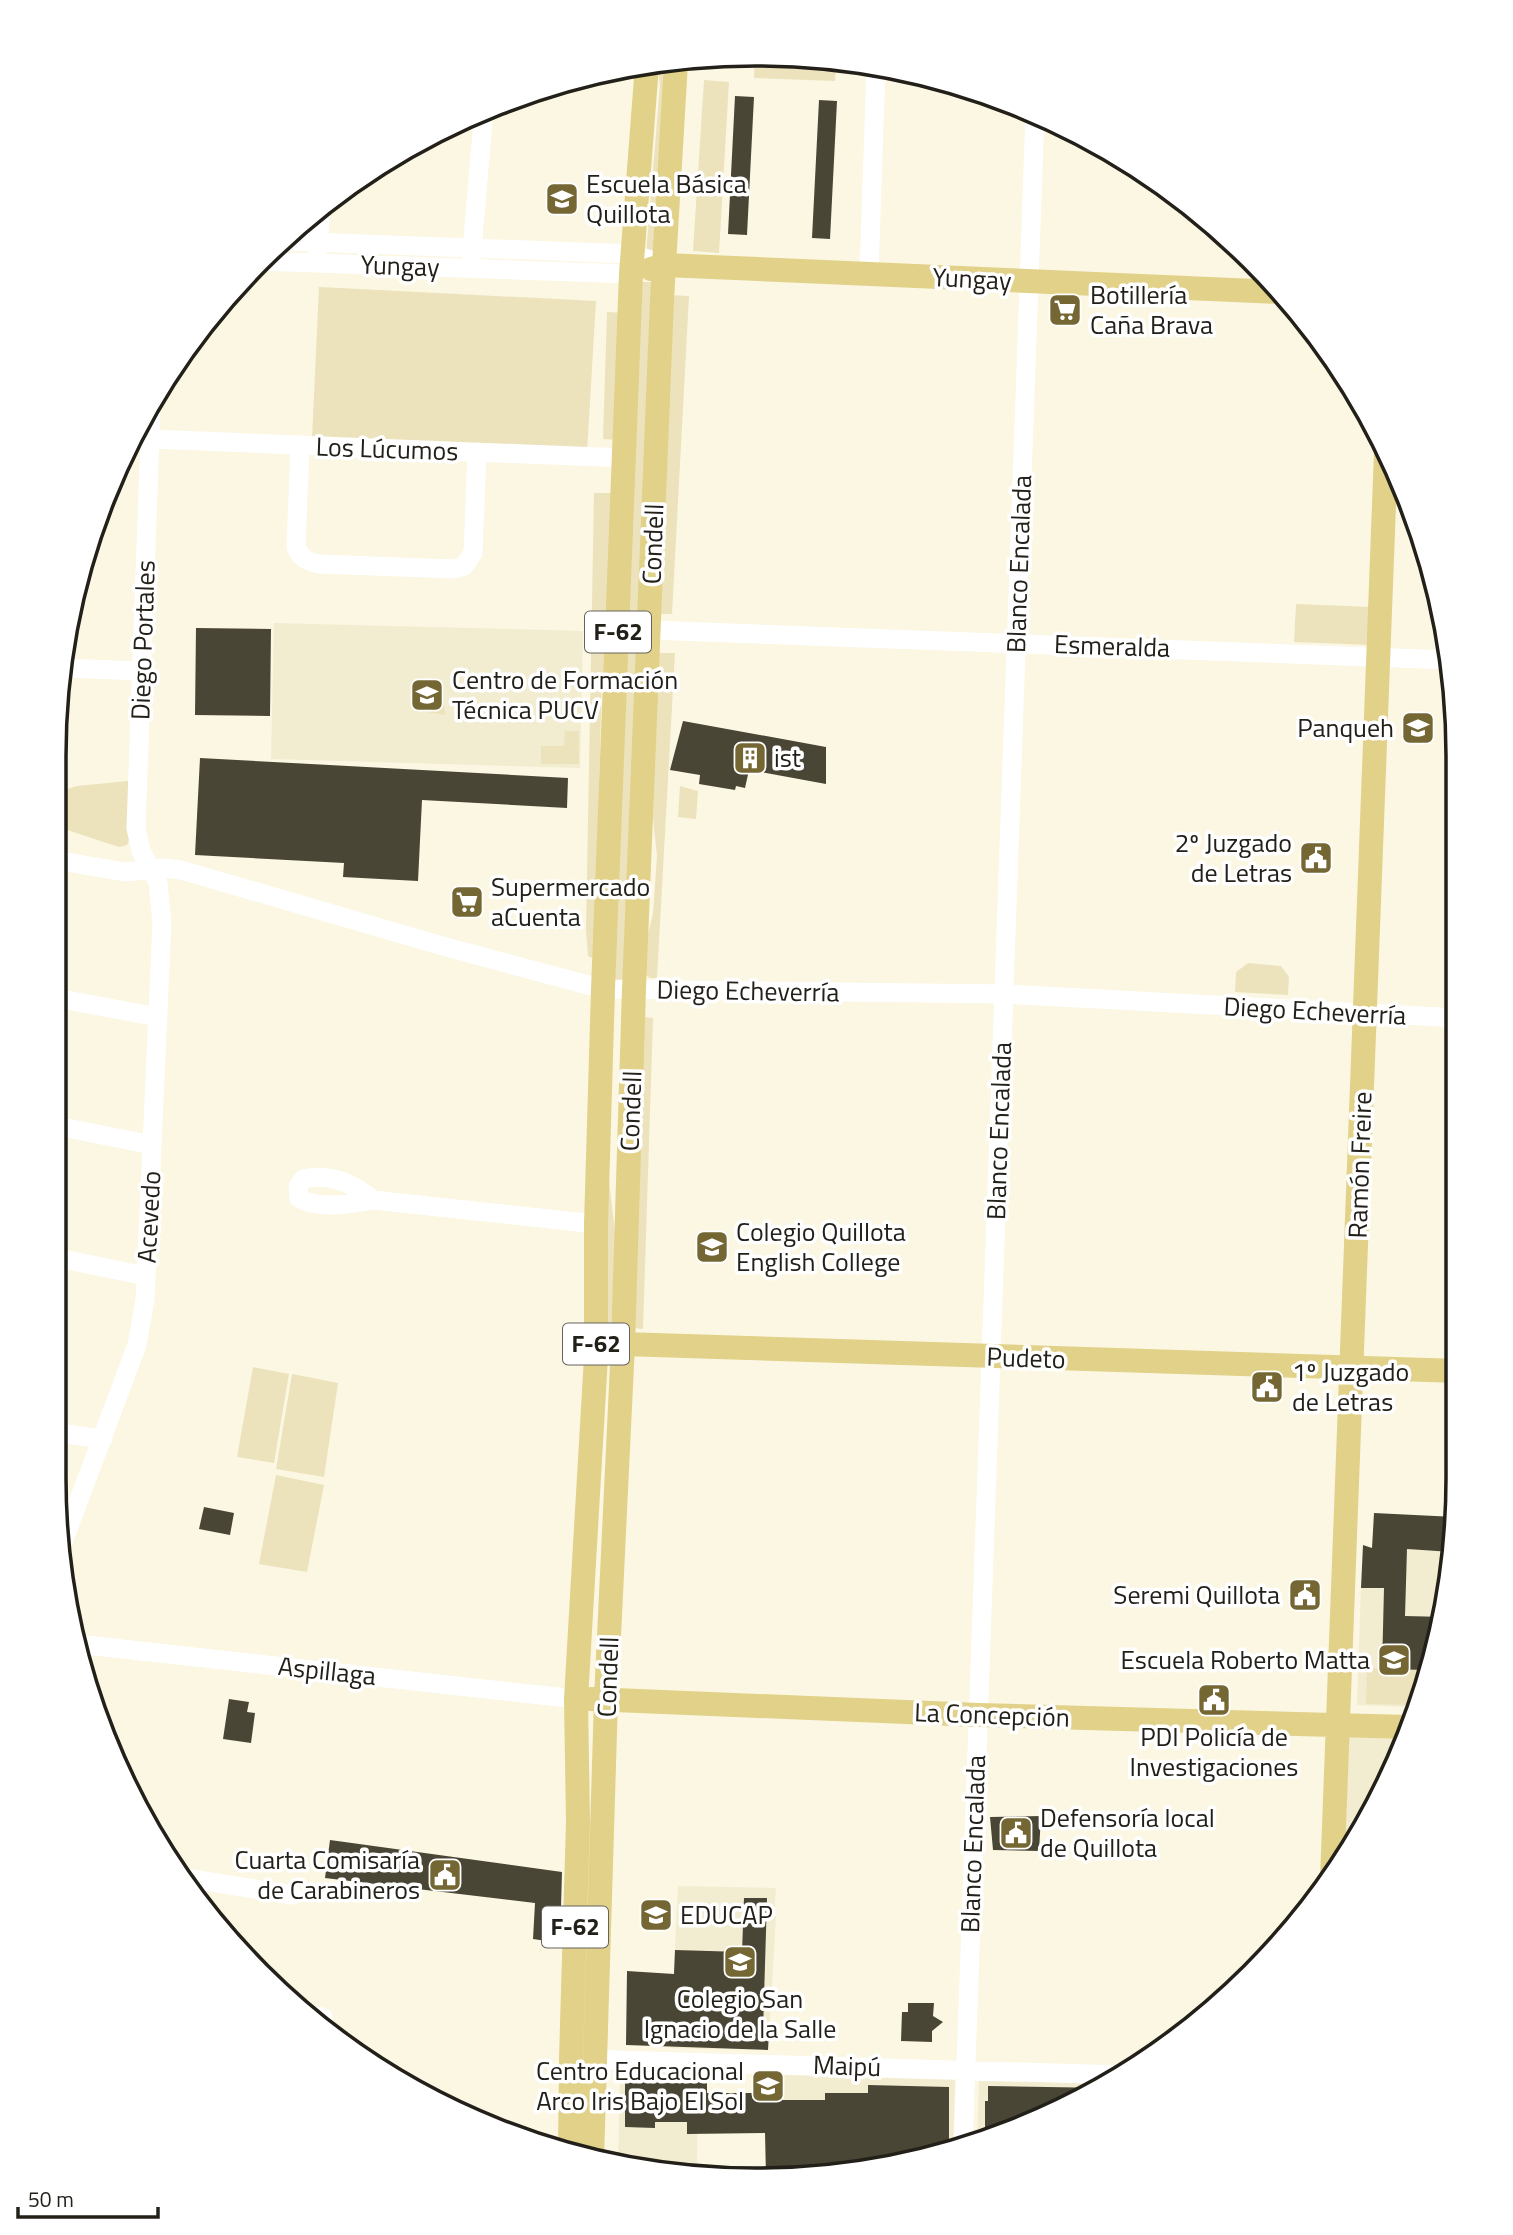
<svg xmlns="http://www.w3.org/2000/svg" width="1513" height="2235" font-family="'Titillium Web',sans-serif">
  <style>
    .built { fill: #f2ecd1 }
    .green { fill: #ece3bd }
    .building { fill: #4a4636 }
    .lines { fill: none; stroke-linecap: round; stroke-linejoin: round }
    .minor { stroke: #fff; stroke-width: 19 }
    .major { stroke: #e2d188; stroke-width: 24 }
    .labels { text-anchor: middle; stroke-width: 7; stroke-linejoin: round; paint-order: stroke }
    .shield { fill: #fff; stroke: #64635e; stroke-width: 2 }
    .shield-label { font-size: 24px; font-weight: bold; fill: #222019 }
    .poi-label { font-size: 26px; fill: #222019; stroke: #fff; text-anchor: start }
    .street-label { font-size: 26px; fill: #222019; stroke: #fff }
    .rim { fill: none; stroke: #222019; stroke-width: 3.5 }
  </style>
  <rect width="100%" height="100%" fill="#fbf7e3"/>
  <path class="built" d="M 274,623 L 583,631 L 580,768 L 271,759 Z
    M 1407,1549 L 1452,1552 L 1445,1615 L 1414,1707 L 1357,1705 L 1361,1588 L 1405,1589 Z
    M 1345,1737 L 1403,1739 L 1386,1789 L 1342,1865 Z
    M 678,1886 L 776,1888 L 774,1913 L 776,1917 L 768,2050 L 670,2048 Z
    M 620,2071 L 698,2073 L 697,2171 L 773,2171 L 780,2160 L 780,2075 L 955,2080 L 953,2151 L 894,2167 L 710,2179 L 618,2164 Z
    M 979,2081 L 1111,2084 L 977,2145 Z"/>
  <path class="green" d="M 755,54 L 836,62 L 835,81 L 754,78 Z
    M 669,63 L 656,254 L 646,254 L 660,85 L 657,64 Z
    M 704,80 L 729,82 L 719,253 L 693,251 Z
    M 642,282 L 653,282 L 627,977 L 619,984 L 611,977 Z
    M 319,287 L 596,301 L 587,452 L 312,438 Z
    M 670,295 L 689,296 L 672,614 L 659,614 Z
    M 607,312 L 627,313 L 621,440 L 603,439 Z
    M 594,493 L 613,493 L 610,657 L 602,683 L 601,712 L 595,959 L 588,956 L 586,930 Z
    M 1296,604 L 1372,607 L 1371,645 L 1294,642 Z
    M 657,653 L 675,653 L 657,978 L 650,978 L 643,973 L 645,945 L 653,914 L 657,856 L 653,819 Z
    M 437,680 L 446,715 L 413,710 L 416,687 Z
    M 565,731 L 579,731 L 579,764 L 541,764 L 541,746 L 564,746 Z
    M 128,781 L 130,837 L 127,845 L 119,847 L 55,826 L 55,793 L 77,786 Z
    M 680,786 L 698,791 L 696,819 L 678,817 Z
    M 1248,963 L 1281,966 L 1289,977 L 1288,995 L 1235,992 L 1236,972 Z
    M 643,1017 L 653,1018 L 643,1329 L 632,1328 Z
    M 608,1173 L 616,1240 L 614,1339 L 606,1344 Z
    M 253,1367 L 289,1374 L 274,1463 L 237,1457 Z
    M 292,1374 L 338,1383 L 324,1477 L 276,1469 Z
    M 276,1475 L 324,1485 L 307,1572 L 259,1564 Z
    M 1367,1668 L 1426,1670 L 1415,1705 L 1366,1704 Z"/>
  <path class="building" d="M 735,96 L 754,97 L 747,235 L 728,234 Z
    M 819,100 L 837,101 L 830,239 L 812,238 Z
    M 196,628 L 271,629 L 270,716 L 195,715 Z
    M 683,721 L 826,747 L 826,784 L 749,770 L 745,788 L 736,786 L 735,790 L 699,784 L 700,775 L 670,770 Z
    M 200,758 L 568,778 L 567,808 L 422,800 L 418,881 L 343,877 L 344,863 L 195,855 Z
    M 204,1507 L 234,1513 L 230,1535 L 199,1529 Z
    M 1374,1513 L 1455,1517 L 1452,1552 L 1407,1549 L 1405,1616 L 1445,1617 L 1427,1670 L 1382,1669 L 1384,1588 L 1361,1588 L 1363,1545 L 1372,1548 Z
    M 229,1699 L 249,1702 L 247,1712 L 255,1713 L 251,1743 L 223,1739 Z
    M 1041,1816 L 1039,1851 L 993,1850 L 990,1817 Z
    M 330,1840 L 562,1872 L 560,1943 L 533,1939 L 535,1903 L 325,1878 Z
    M 744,1898 L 767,1898 L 763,2031 L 769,2032 L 768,2050 L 626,2045 L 627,1971 L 674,1974 L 675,1950 L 742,1952 Z
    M 908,2003 L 934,2003 L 933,2016 L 943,2022 L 932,2031 L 932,2042 L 901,2041 L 902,2012 L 908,2012 Z
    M 625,2076 L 707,2078 L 707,2093 L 777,2093 L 777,2100 L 825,2100 L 825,2093 L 868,2093 L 868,2085 L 949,2087 L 949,2152 L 905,2164 L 905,2158 L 880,2158 L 876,2168 L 766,2176 L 765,2133 L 687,2134 L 687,2122 L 655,2122 L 655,2128 L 625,2127 Z
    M 988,2086 L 1047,2087 L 1105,2088 L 985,2142 L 985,2101 L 988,2101 Z"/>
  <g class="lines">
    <path class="minor" d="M 283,241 L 633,254 L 665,265
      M 317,254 L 321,210
      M 259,261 L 631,274
      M 471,261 L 484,110
      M 869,274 L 876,66
      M 150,439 L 624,458
      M 300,445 L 296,547 C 301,559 307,561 319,564 L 455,569 L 464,566 L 473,553 L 477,452
      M 650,630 L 1449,660
      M 63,668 L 142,671
      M 55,860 L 125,872 L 163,868 L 181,870 L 446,947 L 603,989 L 1004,994 L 1459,1018
      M 56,998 L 158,1017
      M 57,1126 L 152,1145
      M 373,1200 C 352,1204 318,1210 299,1198 L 298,1187 L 303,1179 C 329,1173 353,1183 373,1200 L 596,1224
      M 58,1258 L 146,1276
      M 59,1433 L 103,1439
      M 60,1550 L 137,1345 L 145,1300 L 162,923 L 158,883 L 141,851 L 136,828 L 151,406
      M 77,1644 L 576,1699
      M 179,1877 L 293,1895
      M 308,2016 L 323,2017
      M 582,2059 L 1123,2075
      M 963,2149 L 1035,113"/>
    <path class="major" d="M 651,269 L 665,265 L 1280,292
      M 611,1350 L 623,1344 L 1459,1371
      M 591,1699 L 978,1715 L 1407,1727
      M 1332,1879 L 1386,452
      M 570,2155 L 571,2059 L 578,1822 L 576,1699 L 596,1357 L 596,1224 L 603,989 L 631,274 L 647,65
      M 592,2160 L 606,1699 L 623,1344 L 634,989 L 662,299 L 676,62"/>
  </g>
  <defs>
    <symbol id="school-square" viewBox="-11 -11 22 22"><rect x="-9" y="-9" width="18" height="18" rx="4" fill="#746734" stroke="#fff"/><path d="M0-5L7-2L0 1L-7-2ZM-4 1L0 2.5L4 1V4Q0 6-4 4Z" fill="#fff"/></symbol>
    <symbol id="supermarket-square" viewBox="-11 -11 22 22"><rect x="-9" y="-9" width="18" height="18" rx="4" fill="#746734" stroke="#fff"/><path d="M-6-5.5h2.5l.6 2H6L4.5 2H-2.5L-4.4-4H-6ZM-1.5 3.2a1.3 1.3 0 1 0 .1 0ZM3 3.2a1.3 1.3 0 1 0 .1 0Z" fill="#fff"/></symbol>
    <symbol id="university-square" viewBox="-11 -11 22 22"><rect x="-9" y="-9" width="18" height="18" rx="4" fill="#746734" stroke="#fff"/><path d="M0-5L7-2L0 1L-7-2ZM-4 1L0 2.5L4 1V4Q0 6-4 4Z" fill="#fff"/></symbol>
    <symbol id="building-square" viewBox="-11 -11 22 22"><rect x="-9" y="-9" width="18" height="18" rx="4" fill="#746734" stroke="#fff"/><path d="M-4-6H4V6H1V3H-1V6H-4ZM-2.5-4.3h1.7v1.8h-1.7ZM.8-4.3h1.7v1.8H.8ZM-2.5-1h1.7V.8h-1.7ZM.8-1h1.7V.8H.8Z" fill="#fff"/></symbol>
    <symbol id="civic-square" viewBox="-11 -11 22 22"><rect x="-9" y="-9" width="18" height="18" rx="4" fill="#746734" stroke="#fff"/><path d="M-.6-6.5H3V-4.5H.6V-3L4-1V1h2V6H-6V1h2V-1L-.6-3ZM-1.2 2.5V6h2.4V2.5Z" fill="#fff"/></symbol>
  </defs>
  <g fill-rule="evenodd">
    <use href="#school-square" x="543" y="180" width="38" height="38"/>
    <use href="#supermarket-square" x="1046" y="291" width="38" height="38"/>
    <use href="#university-square" x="408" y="676" width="38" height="38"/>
    <use href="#school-square" x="1399" y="709" width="38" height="38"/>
    <use href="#building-square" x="731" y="739" width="38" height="38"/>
    <use href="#civic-square" x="1297" y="839" width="38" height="38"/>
    <use href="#supermarket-square" x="448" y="883" width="38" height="38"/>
    <use href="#school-square" x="693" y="1228" width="38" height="38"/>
    <use href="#civic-square" x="1248" y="1368" width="38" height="38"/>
    <use href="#civic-square" x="1286" y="1576" width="38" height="38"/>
    <use href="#school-square" x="1375" y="1641" width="38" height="38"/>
    <use href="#civic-square" x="1195" y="1681" width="38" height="38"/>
    <use href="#civic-square" x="997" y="1814" width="38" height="38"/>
    <use href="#civic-square" x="426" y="1856" width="38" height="38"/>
    <use href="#university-square" x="637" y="1896" width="38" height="38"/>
    <use href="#school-square" x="721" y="1943" width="38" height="38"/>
    <use href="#school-square" x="749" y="2067" width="38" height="38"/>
  </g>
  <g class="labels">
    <g class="shield">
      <rect x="585" y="611.5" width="66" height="41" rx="5"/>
      <rect x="563" y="1323.5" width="66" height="41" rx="5"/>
      <rect x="542" y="1906.5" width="66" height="41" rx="5"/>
    </g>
    <g class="shield-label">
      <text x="618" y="640">F-62</text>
      <text x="596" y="1352">F-62</text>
      <text x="575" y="1935">F-62</text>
    </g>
    <g class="poi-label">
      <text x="586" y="193">Escuela Básica<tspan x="586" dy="30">Quillota</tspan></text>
      <text x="1090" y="304">Botillería<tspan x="1090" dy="30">Caña Brava</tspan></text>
      <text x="452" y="689">Centro de Formación<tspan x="452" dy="30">Técnica PUCV</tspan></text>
      <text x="1394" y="737" text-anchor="end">Panqueh</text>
      <text x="774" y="767">ist</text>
      <text x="1292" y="852" text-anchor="end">2º Juzgado<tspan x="1292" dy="30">de Letras</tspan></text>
      <text x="491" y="896">Supermercado<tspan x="491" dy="30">aCuenta</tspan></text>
      <text x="736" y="1241">Colegio Quillota<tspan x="736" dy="30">English College</tspan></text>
      <text x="1292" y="1381">1º Juzgado<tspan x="1292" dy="30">de Letras</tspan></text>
      <text x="1280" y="1604" text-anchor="end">Seremi Quillota</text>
      <text x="1370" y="1669" text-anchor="end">Escuela Roberto Matta</text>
      <text x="1214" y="1746" text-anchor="middle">PDI Policía de<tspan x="1214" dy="30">Investigaciones</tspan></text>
      <text x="1040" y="1827">Defensoría local<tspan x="1040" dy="30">de Quillota</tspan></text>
      <text x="420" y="1869" text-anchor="end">Cuarta Comisaría<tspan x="420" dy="30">de Carabineros</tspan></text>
      <text x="680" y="1924">EDUCAP</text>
      <text x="740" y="2008" text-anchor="middle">Colegio San<tspan x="740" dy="30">Ignacio de la Salle</tspan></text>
      <text x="744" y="2080" text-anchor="end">Centro Educacional<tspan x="744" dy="30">Arco Iris Bajo El Sol</tspan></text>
    </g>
    <g class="street-label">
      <text transform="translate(400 266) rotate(2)" y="9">Yungay</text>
      <text transform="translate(972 279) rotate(3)" y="9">Yungay</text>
      <text transform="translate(387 449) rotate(2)" y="9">Los Lúcumos</text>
      <text transform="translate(653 544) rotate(-88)" y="9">Condell</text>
      <text transform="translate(1019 564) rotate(-88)" y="9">Blanco Encalada</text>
      <text transform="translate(143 640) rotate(-88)" y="9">Diego Portales</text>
      <text transform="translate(1112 646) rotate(2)" y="9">Esmeralda</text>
      <text transform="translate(748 991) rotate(1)" y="9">Diego Echeverría</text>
      <text transform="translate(1315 1011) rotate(3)" y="9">Diego Echeverría</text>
      <text transform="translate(631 1111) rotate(-88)" y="9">Condell</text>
      <text transform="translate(999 1131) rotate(-88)" y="9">Blanco Encalada</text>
      <text transform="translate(1360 1165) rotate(-88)" y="9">Ramón Freire</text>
      <text transform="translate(149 1217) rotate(-87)" y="9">Acevedo</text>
      <text transform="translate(1026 1358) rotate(2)" y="9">Pudeto</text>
      <text transform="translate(327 1671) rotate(6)" y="9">Aspillaga</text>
      <text transform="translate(608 1677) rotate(-88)" y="9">Condell</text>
      <text transform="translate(992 1715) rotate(2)" y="9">La Concepción</text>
      <text transform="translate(973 1844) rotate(-88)" y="9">Blanco Encalada</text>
      <text transform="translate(847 2066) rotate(2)" y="9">Maipú</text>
    </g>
  </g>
  <path d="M0 0H1513V2235H0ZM756 66H756A690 690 0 0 1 1446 756V1478A690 690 0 0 1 756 2168H756A690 690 0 0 1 66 1478V756A690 690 0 0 1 756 66Z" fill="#fff" fill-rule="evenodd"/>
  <path class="rim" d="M756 66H756A690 690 0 0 1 1446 756V1478A690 690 0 0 1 756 2168H756A690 690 0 0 1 66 1478V756A690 690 0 0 1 756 66Z"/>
  <path d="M18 2207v10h140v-10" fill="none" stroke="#222019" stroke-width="3.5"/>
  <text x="28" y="2207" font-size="21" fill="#222019" stroke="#ffffff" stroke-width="5" paint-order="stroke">50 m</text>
</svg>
